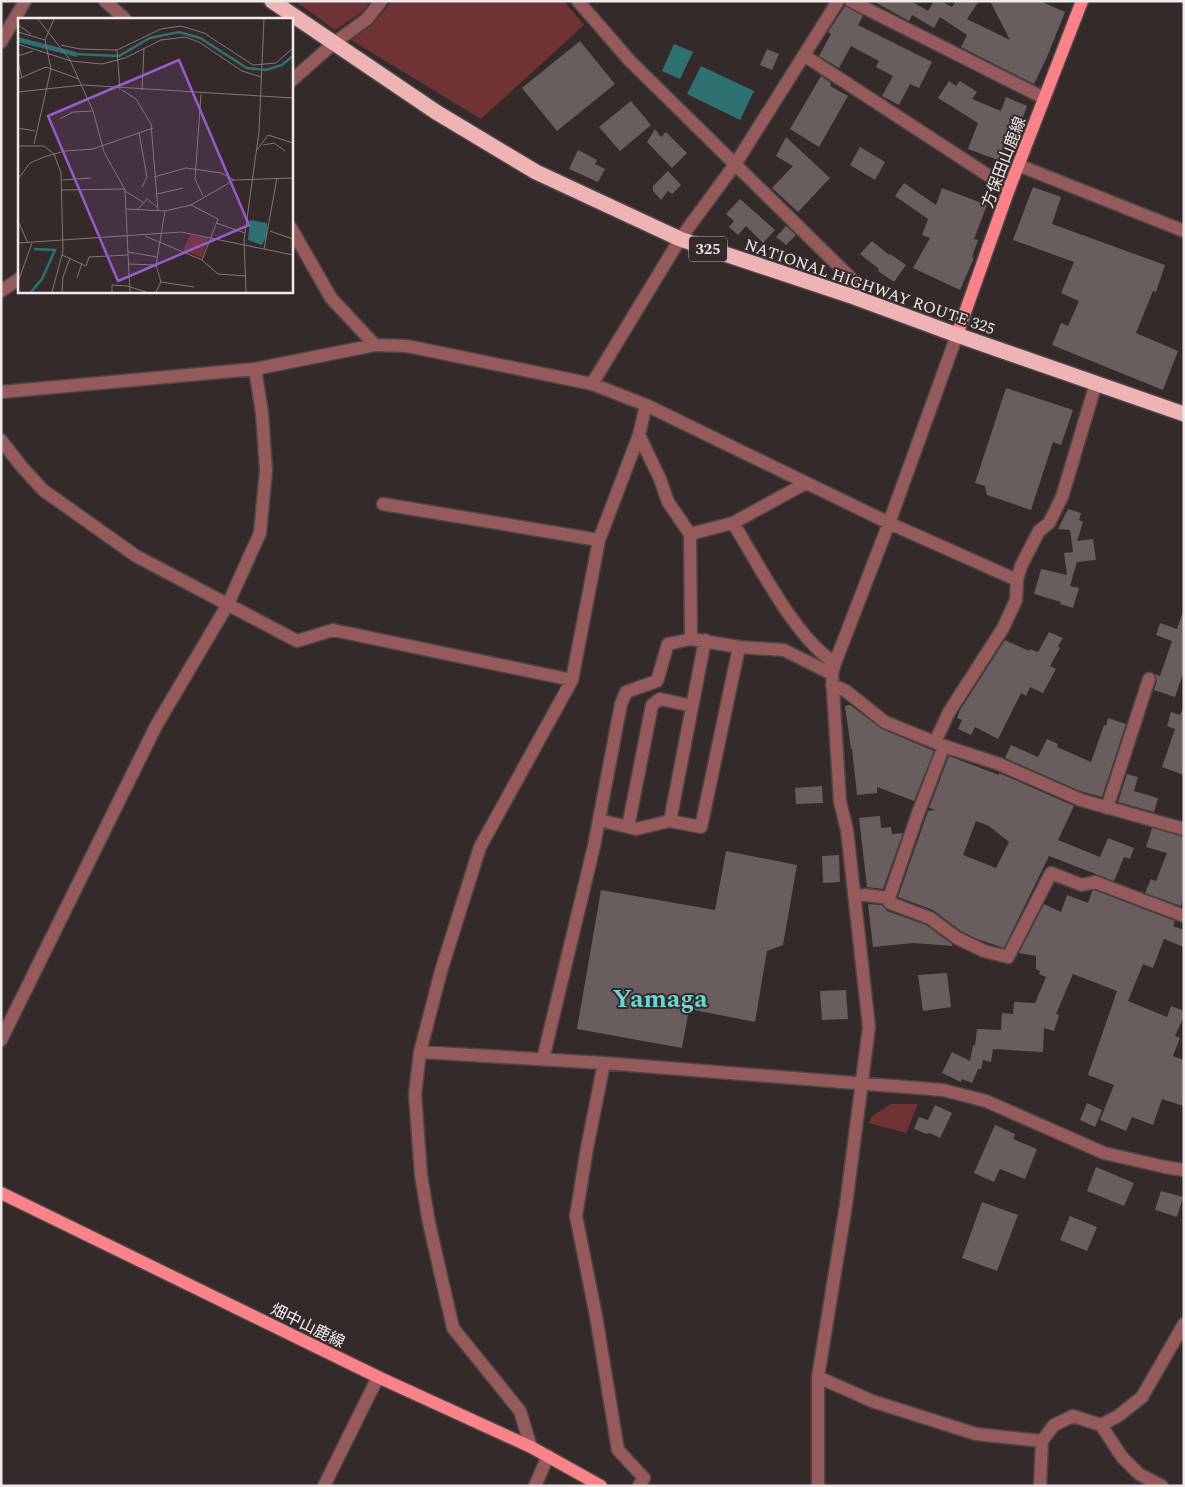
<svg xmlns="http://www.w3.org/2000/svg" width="1185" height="1487" font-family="Spectral,'Noto Sans JP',serif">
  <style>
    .green { fill: #6f3336 }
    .water { fill: #2f7071 }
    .building { fill: #695d5d; fill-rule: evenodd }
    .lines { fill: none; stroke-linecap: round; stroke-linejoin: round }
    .minor-casing { stroke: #4f4545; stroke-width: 15 }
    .major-casing { stroke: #4f4545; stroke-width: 15 }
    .highway-casing { stroke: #4f4545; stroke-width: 18 }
    .minor { stroke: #945a5c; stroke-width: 12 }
    .major { stroke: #fa8389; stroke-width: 12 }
    .highway { stroke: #eeb4b5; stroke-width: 15 }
    .labels { text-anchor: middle; stroke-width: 4; stroke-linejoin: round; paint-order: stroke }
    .shield { fill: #352a2a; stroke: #b9b0b0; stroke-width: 1 }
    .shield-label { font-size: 15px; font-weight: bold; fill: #f1eaea }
    .street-label { font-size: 16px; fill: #f1eaea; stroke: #352a2a }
    .town-label { font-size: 26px; font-weight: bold; fill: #69d6d7; stroke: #352a2a }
    .inset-river { fill: none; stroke: #2f7071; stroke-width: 2.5 }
    .inset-road { fill: none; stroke: #807777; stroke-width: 1 }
    .view { fill: #985cca; fill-opacity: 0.15; stroke: #985cca; stroke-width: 2.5 }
    .inset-edge { fill: none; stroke: #f1eaea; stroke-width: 2.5 }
  </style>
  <rect width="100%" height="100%" fill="#352a2a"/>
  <path class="green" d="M 295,1 L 371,1 L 362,12 L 335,30 Z
    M 392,1 L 564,1 L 584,25 L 481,119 L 351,40 L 372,25 Z
    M 891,1104 L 918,1104 L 906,1133 L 869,1123 L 871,1117 Z"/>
  <path class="water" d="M 674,44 L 693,52 L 680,79 L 662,71 Z
    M 701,66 L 754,91 L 740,120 L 687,94 Z"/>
  <path class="building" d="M 873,1 L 911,1 L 928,11 L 934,1 L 941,1 L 952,7 L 956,1 L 979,1 L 967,19 L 1010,40 L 990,1 L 1040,1 L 1065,12 L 1047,57 L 1034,84 L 961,47 L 967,35 L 940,17 L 934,28 L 912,15 L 909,21 Z
    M 845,6 L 863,16 L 858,25 L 932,62 L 919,88 L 910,84 L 899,105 L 882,96 L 893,76 L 876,67 L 879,61 L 851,46 L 839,68 L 819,56 L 831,34 L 828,32 Z
    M 580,41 L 615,84 L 557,131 L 522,88 Z
    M 767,49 L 779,54 L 772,70 L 760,65 Z
    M 821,76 L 831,83 L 830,86 L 848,96 L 819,147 L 790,129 Z
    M 949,81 L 956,86 L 960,81 L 977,92 L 972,99 L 1001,111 L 1006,97 L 1027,106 L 1018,131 L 1011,128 L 998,160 L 968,149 L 978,123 L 938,98 Z
    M 631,101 L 651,125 L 620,151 L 599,127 Z
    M 655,129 L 661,137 L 666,132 L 687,153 L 672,168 L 647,142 Z
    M 786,137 L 830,178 L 798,212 L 772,188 L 793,166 L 776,156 Z
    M 860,147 L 885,162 L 875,180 L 850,165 Z
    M 578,150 L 597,160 L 595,164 L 605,169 L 598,182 L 569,169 Z
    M 668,171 L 681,185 L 672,194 L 668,191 L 661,200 L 653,191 L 653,186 Z
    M 904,183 L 936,205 L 942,188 L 987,205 L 974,239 L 978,240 L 972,257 L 974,258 L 960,290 L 913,268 L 930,238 L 922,235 L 928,219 L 895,196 Z
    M 1033,187 L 1061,197 L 1052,224 L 1165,265 L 1156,292 L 1153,291 L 1136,333 L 1178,351 L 1163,390 L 1052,345 L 1061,323 L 1068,326 L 1079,301 L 1061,293 L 1074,262 L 1013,240 Z
    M 740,199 L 775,230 L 763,243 L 746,226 L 738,235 L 729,227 L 734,221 L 726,214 Z
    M 786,226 L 796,235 L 786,245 L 776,237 Z
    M 872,241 L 889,255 L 890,254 L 906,265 L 894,282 L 878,271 L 879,269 L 860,254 Z
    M 1006,388 L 1073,410 L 1061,445 L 1053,442 L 1031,510 L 987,495 L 985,486 L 975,483 Z
    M 1068,509 L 1081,513 L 1079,520 L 1083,522 L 1077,541 L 1093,539 L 1096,560 L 1077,562 L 1070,586 L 1079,588 L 1073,608 L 1060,604 L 1061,602 L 1034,594 L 1041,569 L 1067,575 L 1064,553 L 1073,552 L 1070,530 L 1058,529 Z
    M 1182,614 L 1184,615 L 1184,671 L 1175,697 L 1154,690 L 1157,681 L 1155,674 L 1160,676 L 1172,641 L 1156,635 L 1160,623 L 1177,629 Z
    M 1049,632 L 1063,638 L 1058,646 L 1060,648 L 1050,666 L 1056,669 L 1043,693 L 1030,687 L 1026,696 L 1021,693 L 998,739 L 975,727 L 971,735 L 958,729 L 962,720 L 957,718 L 960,710 L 1005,640 L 1029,651 L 1030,649 L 1038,652 Z
    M 850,705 L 882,729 L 934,751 L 914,801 L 877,787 L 877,793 L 857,795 L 852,749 L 851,749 L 845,706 Z
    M 1182,710 L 1184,710 L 1184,775 L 1162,767 L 1175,729 L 1167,726 L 1171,712 L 1180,715 Z
    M 1108,718 L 1126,724 L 1102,797 L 1080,791 L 1005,758 L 1011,745 L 1038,757 L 1047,739 L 1058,744 L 1057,747 L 1091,762 L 1104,725 L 1106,726 Z
    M 949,756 L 999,775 L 999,773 L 1074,806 L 1058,840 L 1100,857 L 1108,838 L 1134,848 L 1130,859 L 1124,857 L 1114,881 L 1049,856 L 1004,948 L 977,939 L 961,931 L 933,910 L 898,897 L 928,811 L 936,810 L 929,808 ZM 976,821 L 989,826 L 1009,842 L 996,868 L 963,855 Z
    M 1127,774 L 1138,777 L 1134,791 L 1158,798 L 1154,812 L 1118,802 Z
    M 822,786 L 823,803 L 796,804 L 795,788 Z
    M 880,816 L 881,828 L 891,827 L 892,834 L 903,833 L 883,889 L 867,887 L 859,818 Z
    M 1152,828 L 1184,837 L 1184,898 L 1181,906 L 1145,893 L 1151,879 L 1156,881 L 1167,853 L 1146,847 Z
    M 726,851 L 797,865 L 783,945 L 767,951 L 755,1022 L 689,1009 L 682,1048 L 577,1029 L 601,890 L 715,910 Z
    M 839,855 L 840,882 L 823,883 L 822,856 Z
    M 1094,890 L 1175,921 L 1173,926 L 1184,930 L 1184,947 L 1164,939 L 1153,968 L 1143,964 L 1128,1001 L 1167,1017 L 1171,1006 L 1184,1011 L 1184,1016 L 1175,1036 L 1180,1038 L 1173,1056 L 1184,1060 L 1184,1106 L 1162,1099 L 1153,1125 L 1132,1117 L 1126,1131 L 1100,1120 L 1114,1085 L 1088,1075 L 1117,991 L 1073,974 L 1056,1014 L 1059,1015 L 1054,1031 L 1044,1028 L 1043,1052 L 993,1049 L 991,1062 L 983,1060 L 981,1069 L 978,1069 L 972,1083 L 962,1079 L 961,1082 L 942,1073 L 952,1052 L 970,1061 L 973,1045 L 975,1046 L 977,1029 L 1001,1030 L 1002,1013 L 1013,1014 L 1014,1002 L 1035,1003 L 1046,977 L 1039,974 L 1040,971 L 1036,969 L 1036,956 L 1019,953 L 1044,904 L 1061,912 L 1067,895 L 1088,903 L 1092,891 Z
    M 868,904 L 882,905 L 887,911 L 926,925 L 952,944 L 952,946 L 913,943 L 873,947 Z
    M 947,973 L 951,1007 L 923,1011 L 918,975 Z
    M 846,990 L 848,1019 L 822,1020 L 820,991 Z
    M 1087,1103 L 1102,1110 L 1095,1127 L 1080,1120 Z
    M 935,1105 L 952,1113 L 940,1138 L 930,1133 L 926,1134 L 914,1129 L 919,1117 L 928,1120 Z
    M 995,1125 L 1015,1134 L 1013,1139 L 1037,1149 L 1025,1179 L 1000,1169 L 994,1182 L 974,1173 Z
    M 1096,1167 L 1134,1183 L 1124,1206 L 1087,1191 Z
    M 1161,1191 L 1183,1197 L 1177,1217 L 1155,1210 Z
    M 982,1202 L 1018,1215 L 997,1271 L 962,1258 Z
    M 1070,1216 L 1097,1227 L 1087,1251 L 1060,1240 Z"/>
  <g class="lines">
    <defs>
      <path id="minor" d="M 105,1 L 125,19
        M 578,1 L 630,61 L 858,285 L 854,297
        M 851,1 L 1044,98
        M 1,42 L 25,1
        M 805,56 L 1009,189
        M 291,81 L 334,43 L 367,19 L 381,1
        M 1018,165 L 1184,231
        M 291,228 L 331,298 L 375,345
        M 1,291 L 19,279
        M 592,384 L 680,239 L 736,163 L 838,1
        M 1,392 L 255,369 L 375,345 L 407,346 L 592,384 L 646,405 L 889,523 L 1017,580
        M 639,435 L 660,479 L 668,502 L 690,534 L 691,639
        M 1,440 L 22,467 L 43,490 L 136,556 L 297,641 L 333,630 L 572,680
        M 383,504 L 599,540
        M 733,523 C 758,563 795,638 835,663
        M 690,534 L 733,523 L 806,483
        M 705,640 L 670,821 L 701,827 L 739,647
        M 832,685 L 846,691 L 885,722 L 944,746 L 999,764 L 1081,800 L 1184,829
        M 935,742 L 949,712 L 1003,628 L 1016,600 L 1017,580 L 1021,566 L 1039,531 L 1049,523 L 1062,497 L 1096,383
        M 944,746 L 917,816 L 889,898 L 890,903 L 930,918 L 957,938 L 984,951 L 1008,957 L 1051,873 L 1082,885 L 1095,882 L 1184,916
        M 1107,808 L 1149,679
        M 599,820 L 636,829 L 670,821
        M 628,827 L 652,705 L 660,699 L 692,706
        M 854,896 L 865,895 L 889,898
        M 1,1040 L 156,726 L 228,604 L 260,533 L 266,470 L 262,413 L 255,369
        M 420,1052 L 604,1063 L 943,1090 L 986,1101 L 1104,1153 L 1165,1167 L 1184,1170
        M 543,1059 L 594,846 L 621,704 L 626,692 L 657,681 L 668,644 L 691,639 L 739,647 L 784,650 L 832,674
        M 604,1063 L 587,1148 L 576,1216 L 596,1316 L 618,1450 L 644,1478 L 639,1486
        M 818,1377 L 872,1401 L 976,1434 L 1042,1441
        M 1101,1425 L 1118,1416 L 1142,1397 L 1184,1324
        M 531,1447 L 520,1411 L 453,1328 L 429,1223 L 421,1175 L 415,1094 L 420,1052 L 441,971 L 480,847 L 572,680 L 599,540 L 639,435 L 646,405
        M 324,1486 L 378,1377
        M 535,1486 L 548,1456
        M 818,1486 L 818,1377 L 846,1205 L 869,1027 L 847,830 L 840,802 L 832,674 L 835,663 L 889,523 L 957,335
        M 1040,1486 L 1042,1441 L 1054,1425 L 1073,1416 L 1101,1425 L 1122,1457 L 1139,1474 L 1162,1486"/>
      <path id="major" d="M 957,335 L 1009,189 L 1082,1
        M 1,1193 L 378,1377 L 531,1447 L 601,1486"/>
      <path id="highway" d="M 272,1 L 436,112 L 536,172 L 680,239 L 854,297 L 957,335 L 1184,414"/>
    </defs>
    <use href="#minor" class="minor-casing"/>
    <use href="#major" class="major-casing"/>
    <use href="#highway" class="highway-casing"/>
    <use href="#minor" class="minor"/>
    <use href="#major" class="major"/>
    <use href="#highway" class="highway"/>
  </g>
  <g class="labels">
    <rect class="shield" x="689" y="236.5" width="38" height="25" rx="4"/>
    <g class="shield-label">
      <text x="708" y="254">325</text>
    </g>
    <g class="street-label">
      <text transform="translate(1003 162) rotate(-69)" y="6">方保田山鹿線</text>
      <text transform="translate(870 286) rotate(19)" y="6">NATIONAL HIGHWAY ROUTE 325</text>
      <text transform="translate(308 1325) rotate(26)" y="6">畑中山鹿線</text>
    </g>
    <g class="town-label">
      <text x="660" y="1007">Yamaga</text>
    </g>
  </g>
  <g transform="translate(18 18)">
    <rect width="275" height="275" fill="#352a2a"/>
    <path d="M 172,217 L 190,220 L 184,240 L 165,232 Z" fill="#6f3336"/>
    <path d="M 0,19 L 58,34 L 59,39 L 0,24 ZM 232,202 L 249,205 L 249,217 L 244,227 L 230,222 Z" fill="#2f7071"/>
    <path class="inset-river" d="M 56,36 L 101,38 L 132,20 L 161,14 L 182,20 L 229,50 L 248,52 L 264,47 L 275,38M 13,274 L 24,261 L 37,232 L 16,231"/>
    <path class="inset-road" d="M 20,1 L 52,42 L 75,93 L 86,134 L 107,172 L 109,215M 0,7 L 13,16M 0,14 L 27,22M 0,26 L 53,43 L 84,46 L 107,40 L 143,22 L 167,19 L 181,24 L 224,53 L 243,59M 43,27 L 62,31 L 99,32 L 143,11 L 163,8 L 186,15 L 235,47 L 258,45 L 275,30M 99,32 L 102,72M 0,38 L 15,33M 0,43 L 4,60M 0,61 L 28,49 L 61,61M 104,72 L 118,81 L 133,106 L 140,193M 124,72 L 126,30M 0,74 L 65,67 L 275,80M 183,76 L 177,161 L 185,178M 42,101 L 55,94 L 75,93M 0,110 L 17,113M 121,115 L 129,159 L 124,169M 16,126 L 33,51 L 27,22 L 36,1M 245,127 L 256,125 L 267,133M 0,128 L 26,128 L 36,136 L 43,155 L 45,233 L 34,274M 239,132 L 250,117 L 275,125M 136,159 L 168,150 L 203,155 L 216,162M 0,161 L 12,145 L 26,139 L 47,133 L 75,131 L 135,110M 44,162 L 73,160M 44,172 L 107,171M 107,173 L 125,184M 139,176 L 165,170M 173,187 L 200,201 L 184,242M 108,191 L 147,193 L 173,187 L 216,162 L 275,160M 119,192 L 129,181 L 139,189M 0,203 L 10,225M 198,205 L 227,215M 252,213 L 275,221M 109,216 L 112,274M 127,218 L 184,242 L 200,256 L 228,258M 0,225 L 163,214 L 275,237M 246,231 L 259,160M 110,234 L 139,239M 44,237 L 68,248 L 71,239 L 110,237M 111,246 L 138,247M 59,260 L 64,245M 0,264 L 14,225M 143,264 L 176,269M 44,274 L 45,259 L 52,240M 94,274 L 94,267 L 109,268 L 128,274M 138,274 L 143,264 L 138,247 L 147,193M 228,274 L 226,222 L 241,114 L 246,1"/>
    <path class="view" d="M 161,42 L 231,207 L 100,263 L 30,98 Z"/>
    <rect width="275" height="275" class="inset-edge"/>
  </g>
  <rect width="1185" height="1487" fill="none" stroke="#f1eaea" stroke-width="5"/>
</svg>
